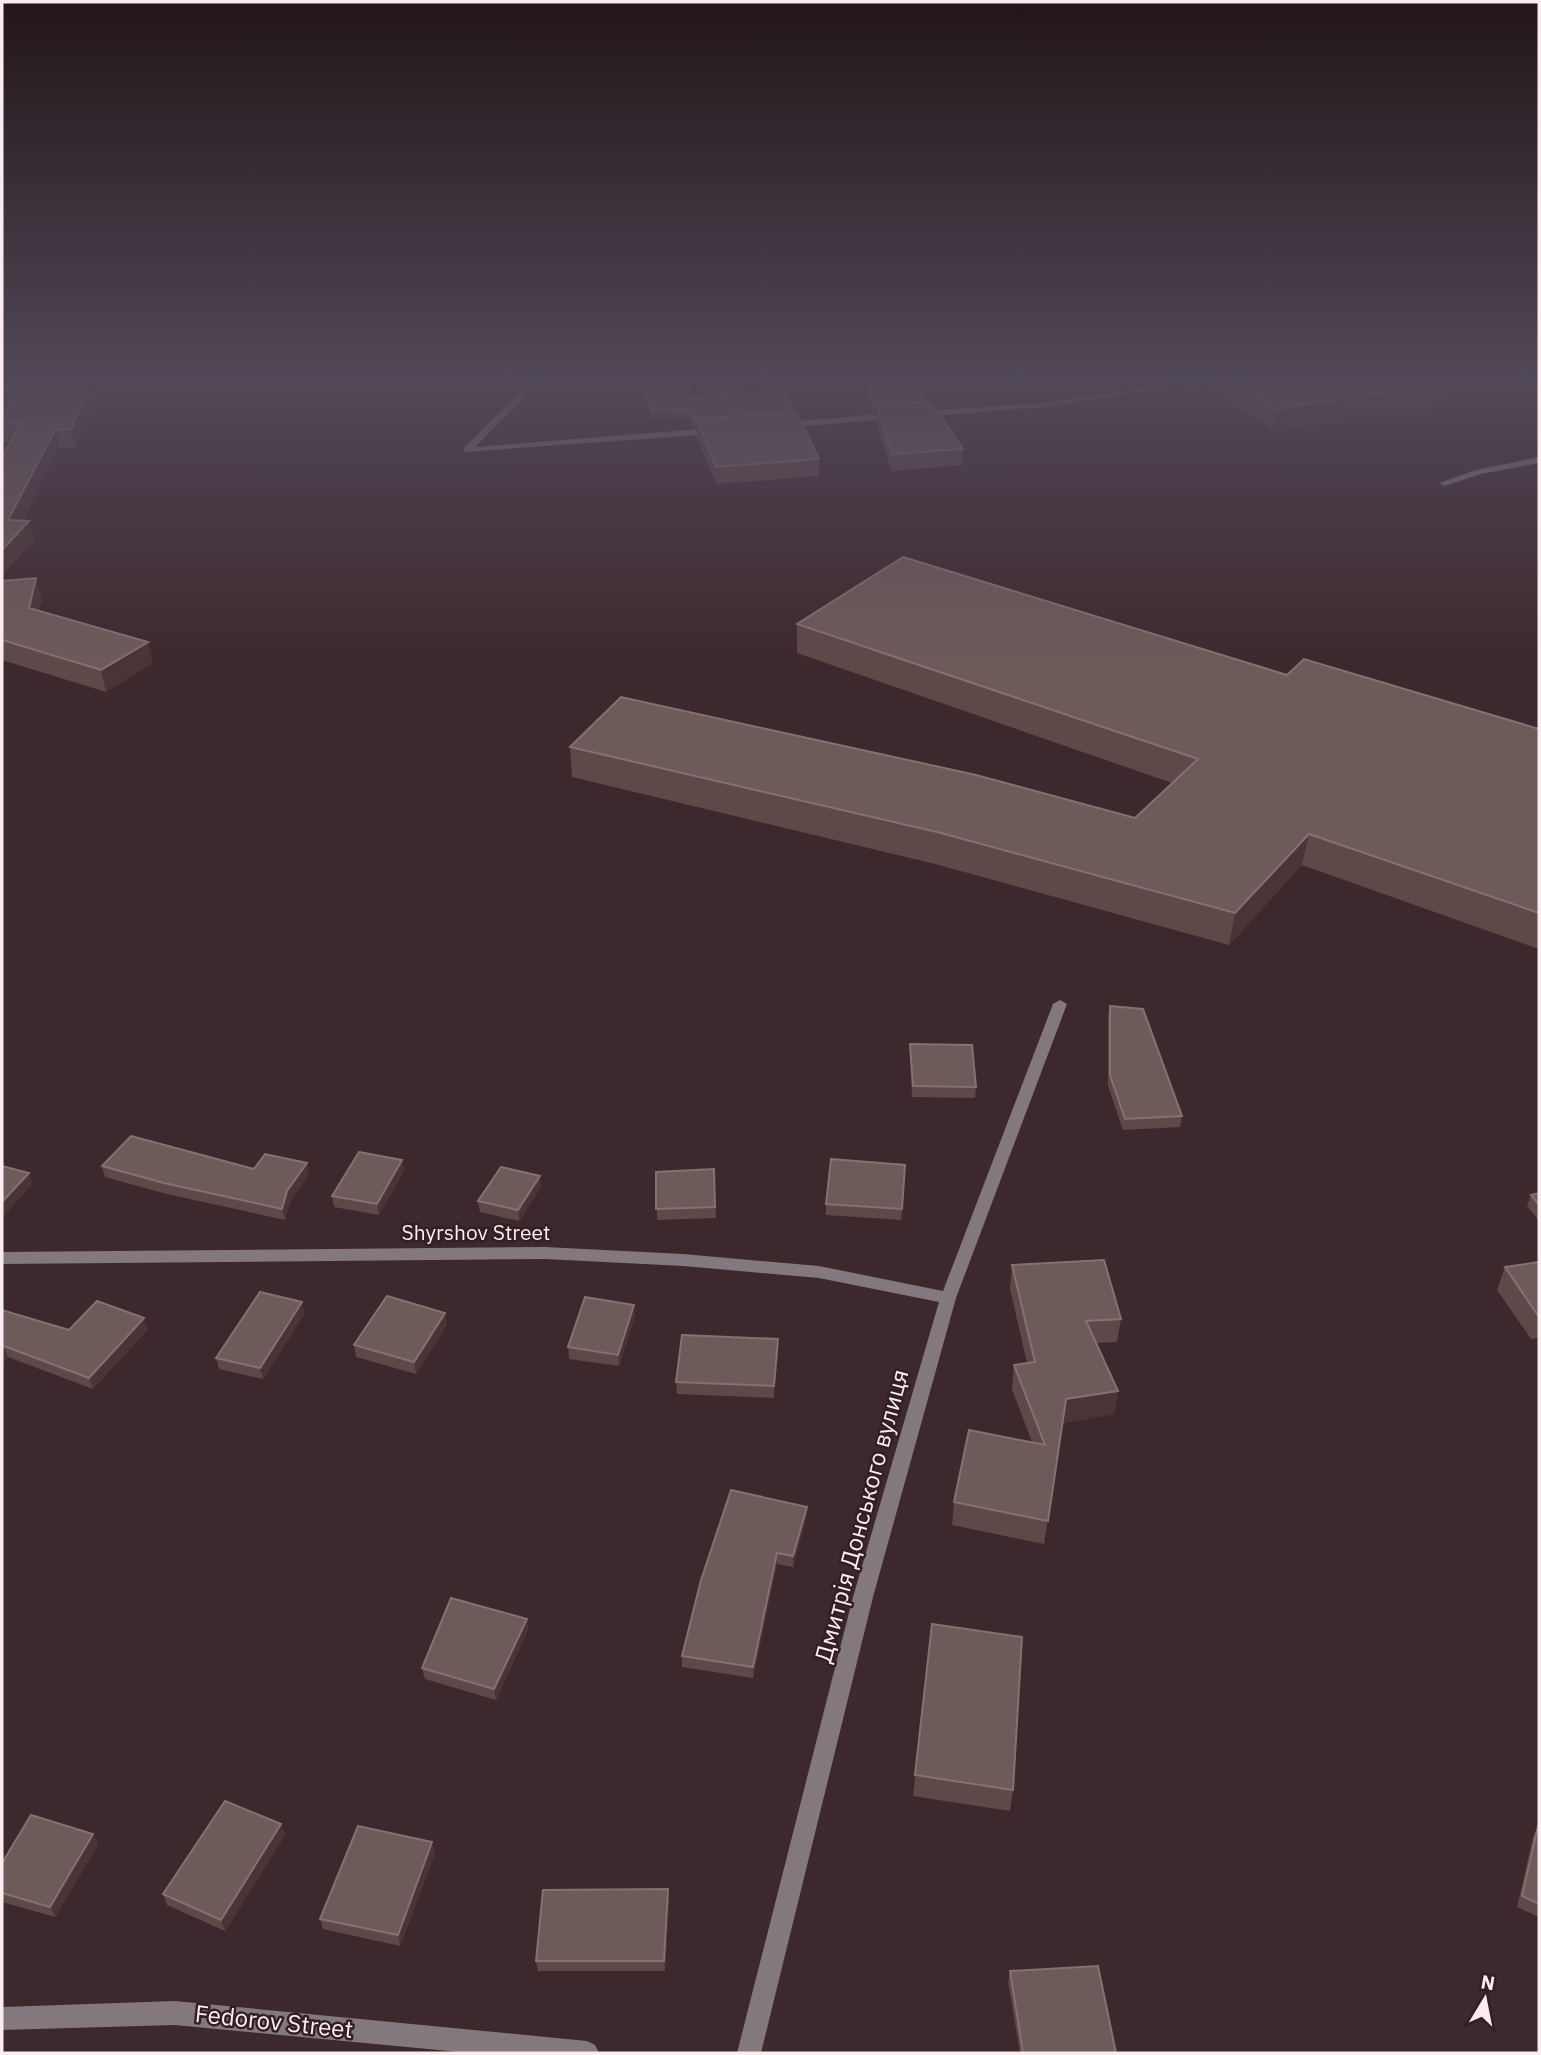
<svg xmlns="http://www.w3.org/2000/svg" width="1541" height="2055" font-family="'IBM Plex Sans',sans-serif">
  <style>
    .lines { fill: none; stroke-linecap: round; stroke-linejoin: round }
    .service { fill: #83787e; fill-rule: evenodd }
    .minor { fill: #83787e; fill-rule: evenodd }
    .wall { fill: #5f4848 }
    .shaded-wall { fill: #4a3435 }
    .building { fill: #6f5a5a; stroke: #857171; stroke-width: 2 }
    .labels { text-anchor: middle; stroke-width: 5; stroke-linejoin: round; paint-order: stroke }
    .street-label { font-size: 21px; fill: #faecef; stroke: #321e23 }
    .near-street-label { font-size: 24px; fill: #faecef; stroke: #321e23 }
  </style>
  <rect width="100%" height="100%" fill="#3d282d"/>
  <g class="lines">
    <path class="service" d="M 1539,457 L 1539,463 L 1481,474 L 1444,486 L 1439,483 L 1476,470 Z"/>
    <path class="minor" d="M 534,378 L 543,378 L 475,447 L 713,428 L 717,431 L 713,434 L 464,452 L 464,448 Z
      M 1209,378 L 1230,378 L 1043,407 L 922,417 L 918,414 L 922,411 L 1043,403 Z
      M 895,413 L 899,416 L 898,418 L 786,428 L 782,425 L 786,422 Z
      M 1060,1000 L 1067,1004 L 956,1298 L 873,1597 L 761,2053 L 737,2053 L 853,1597 L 939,1302 L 819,1278 L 683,1266 L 545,1259 L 2,1264 L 2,1252 L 545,1247 L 683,1254 L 819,1266 L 943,1291 L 1053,1004 Z
      M 175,2001 L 587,2041 L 595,2045 L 599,2053 L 470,2053 L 175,2025 L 2,2030 L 2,2007 Z"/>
  </g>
  <path class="wall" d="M 2,378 L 92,407 L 76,447 L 59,448 L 23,520 L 29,521 L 34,540 L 2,575 L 10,442 L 2,442 Z
    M 639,378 L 689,378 L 689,396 L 793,412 L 819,459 L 819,476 L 716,484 L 697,437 L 697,427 L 694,427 L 689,415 L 689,417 L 652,419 Z
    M 1204,378 L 1539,378 L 1539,390 L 1453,397 L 1451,405 L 1274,431 L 1203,385 Z
    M 866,382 L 925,401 L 925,403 L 963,449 L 962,465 L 892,471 L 876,423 L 877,413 L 873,414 L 866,390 Z
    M 2,581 L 42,599 L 39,610 L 153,663 L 106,692 L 2,660 Z
    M 797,624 L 1287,675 L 1539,729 L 1539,949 L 1302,865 L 1229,945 L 935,864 L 572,777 L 570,747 L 1135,818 L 1172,783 L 797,653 Z
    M 1110,1006 L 1182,1116 L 1180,1127 L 1123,1130 L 1108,1086 L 1108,1016 Z
    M 910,1044 L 976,1087 L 975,1098 L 912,1097 L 910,1055 Z
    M 402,1160 L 404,1171 L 379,1215 L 334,1207 L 332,1196 Z
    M 905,1165 L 901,1220 L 826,1215 L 826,1204 Z
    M 102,1166 L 254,1169 L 309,1174 L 290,1202 L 285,1220 L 167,1194 L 105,1177 Z
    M 714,1169 L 716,1218 L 657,1220 L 656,1172 Z
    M 541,1187 L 519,1221 L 480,1212 L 478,1201 Z
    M 1539,1193 L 1539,1221 L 1527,1206 L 1531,1195 Z
    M 1539,1262 L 1539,1338 L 1531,1339 L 1497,1290 L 1505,1267 Z
    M 1012,1265 L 1121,1319 L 1117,1342 L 1096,1343 L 1118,1391 L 1114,1414 L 1062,1423 L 1044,1544 L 952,1525 L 954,1502 L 1032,1442 L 1012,1389 L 1014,1365 L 1027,1363 L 1010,1289 Z
    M 2,1310 L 69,1330 L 148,1329 L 93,1389 L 8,1357 L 2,1364 Z
    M 305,1313 L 263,1379 L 219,1369 L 216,1358 Z
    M 635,1316 L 619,1366 L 569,1359 L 568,1347 Z
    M 447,1324 L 416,1374 L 356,1357 L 354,1345 Z
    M 778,1339 L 774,1398 L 677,1394 L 676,1382 Z
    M 806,1518 L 793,1567 L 777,1564 L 753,1678 L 682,1667 L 682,1656 Z
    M 527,1619 L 528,1630 L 496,1700 L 425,1679 L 422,1668 Z
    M 932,1624 L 1013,1790 L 1010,1811 L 913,1796 Z
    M 281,1824 L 285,1835 L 225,1931 L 167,1905 L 163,1894 Z
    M 1538,1826 L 1539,1826 L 1539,1917 L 1517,1907 L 1533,1837 Z
    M 93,1834 L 98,1845 L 55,1917 L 2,1902 L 2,1863 Z
    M 435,1853 L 400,1946 L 323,1929 L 320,1919 Z
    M 668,1889 L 669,1900 L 665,1971 L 538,1971 L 536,1961 Z
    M 1010,1971 L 1116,2053 L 1020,2053 L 1008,1981 Z"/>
  <path class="shaded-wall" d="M 14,378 L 29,378 L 2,422 L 2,397 Z
    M 89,378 L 93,378 L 92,407 L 76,447 L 71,429 Z
    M 1456,382 L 1451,405 L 1274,431 L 1277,409 Z
    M 925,401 L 925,410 L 877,407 L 877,413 L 873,414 L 874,405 Z
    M 55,430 L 59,448 L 16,535 L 29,521 L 34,540 L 2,575 L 2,550 L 8,520 Z
    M 36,578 L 42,599 L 35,628 L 29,608 Z
    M 148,642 L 153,663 L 106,692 L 101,670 Z
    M 1309,834 L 1302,865 L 1229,945 L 1235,913 Z
    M 402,1160 L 404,1171 L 379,1215 L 377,1204 Z
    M 307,1163 L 309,1174 L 290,1202 L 285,1220 L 282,1209 L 287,1191 Z
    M 29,1173 L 33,1184 L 2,1218 L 2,1202 Z
    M 540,1176 L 541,1187 L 519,1221 L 518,1210 Z
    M 302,1302 L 305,1313 L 263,1379 L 260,1368 Z
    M 634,1305 L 635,1316 L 619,1366 L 618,1355 Z
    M 445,1313 L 447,1324 L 416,1374 L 414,1362 Z
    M 144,1318 L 148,1329 L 93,1389 L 89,1378 Z
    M 778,1339 L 778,1350 L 774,1398 L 774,1386 Z
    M 4,1346 L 8,1357 L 2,1364 L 2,1348 Z
    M 1118,1391 L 1114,1414 L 1062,1423 L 1066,1399 Z
    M 807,1507 L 806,1518 L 793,1567 L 793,1556 Z
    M 777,1553 L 777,1564 L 753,1678 L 753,1667 Z
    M 527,1619 L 528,1630 L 496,1700 L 494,1689 Z
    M 281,1824 L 285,1835 L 225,1931 L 221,1920 Z
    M 93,1834 L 98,1845 L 55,1917 L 50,1907 Z
    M 432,1842 L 435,1853 L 400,1946 L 398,1935 Z
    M 668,1889 L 669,1900 L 665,1971 L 664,1961 Z"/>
  <path class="building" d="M 2,378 L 14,378 L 2,397 Z
    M 27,378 L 89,378 L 88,389 L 71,429 L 55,430 L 8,520 L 29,521 L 2,550 L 2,457 L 21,423 L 2,424 L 2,418 Z
    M 641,378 L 688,378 L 688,396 L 783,390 L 793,412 L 693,419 L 688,407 L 688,409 L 652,411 Z
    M 1230,378 L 1448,378 L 1456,382 L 1277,409 Z
    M 911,380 L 925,401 L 874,405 L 866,382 Z
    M 931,402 L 963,449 L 892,454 L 877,407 Z
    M 797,413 L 819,459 L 716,467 L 697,420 Z
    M 903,557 L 1287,675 L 1304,659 L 1539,729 L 1539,913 L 1309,834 L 1235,913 L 937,832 L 570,747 L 621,697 L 976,775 L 1135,818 L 1198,759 L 797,624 Z
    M 36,578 L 29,608 L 148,642 L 101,670 L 2,640 L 2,581 Z
    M 1110,1006 L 1143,1009 L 1182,1116 L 1125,1119 L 1110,1075 Z
    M 910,1044 L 972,1045 L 976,1087 L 913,1086 Z
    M 131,1136 L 254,1169 L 265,1154 L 307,1163 L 287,1191 L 282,1209 L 164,1183 L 102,1166 Z
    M 359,1152 L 402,1160 L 377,1204 L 332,1196 Z
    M 831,1159 L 905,1165 L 902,1209 L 826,1204 Z
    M 2,1166 L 29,1173 L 2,1202 Z
    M 501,1167 L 540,1176 L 518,1210 L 478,1201 Z
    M 714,1169 L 715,1207 L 656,1209 L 656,1172 Z
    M 1539,1193 L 1539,1205 L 1531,1195 Z
    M 1104,1260 L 1121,1319 L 1086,1321 L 1118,1391 L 1066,1399 L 1048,1521 L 954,1502 L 969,1430 L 1045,1445 L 1014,1365 L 1035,1362 L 1012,1265 Z
    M 1539,1262 L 1539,1317 L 1505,1267 Z
    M 260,1292 L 302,1302 L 260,1368 L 216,1358 Z
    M 387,1296 L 445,1313 L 414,1362 L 354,1345 Z
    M 585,1297 L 634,1305 L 618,1355 L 568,1347 Z
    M 97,1301 L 144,1318 L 89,1378 L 4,1346 L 2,1348 L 2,1310 L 69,1330 Z
    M 682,1335 L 778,1339 L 774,1386 L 676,1382 Z
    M 731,1490 L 807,1507 L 793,1556 L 777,1553 L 753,1667 L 682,1656 L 701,1580 Z
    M 451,1598 L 527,1619 L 494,1689 L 422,1668 Z
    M 932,1624 L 1022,1637 L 1013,1790 L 915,1775 Z
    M 225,1801 L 281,1824 L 221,1920 L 163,1894 Z
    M 31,1815 L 93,1834 L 50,1907 L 2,1893 L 2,1863 Z
    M 358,1826 L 432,1842 L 398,1935 L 320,1919 Z
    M 1538,1826 L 1539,1826 L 1539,1904 L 1522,1896 Z
    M 668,1889 L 664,1961 L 536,1961 L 543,1890 Z
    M 1098,1966 L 1116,2053 L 1023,2053 L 1010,1971 Z"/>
  <linearGradient id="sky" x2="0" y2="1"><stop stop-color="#221619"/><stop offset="0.57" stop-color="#514857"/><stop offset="1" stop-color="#514857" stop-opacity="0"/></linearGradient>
  <rect width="1541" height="666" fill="url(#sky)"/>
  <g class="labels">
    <g class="street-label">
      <text x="476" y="1240">Shyrshov Street</text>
    </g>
    <g class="near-street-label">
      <text transform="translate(862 1516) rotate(-75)" y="8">Дмитрія Донського вулиця</text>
      <text transform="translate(274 2022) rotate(6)" y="8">Fedorov Street</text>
    </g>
  </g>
  <rect width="1541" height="2055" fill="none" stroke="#faecef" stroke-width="7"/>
  <g transform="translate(1485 1999) rotate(10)" stroke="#321e23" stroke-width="5" paint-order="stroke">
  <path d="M0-5L12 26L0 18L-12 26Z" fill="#faecef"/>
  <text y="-10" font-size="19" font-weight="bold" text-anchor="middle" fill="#faecef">N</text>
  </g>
</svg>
